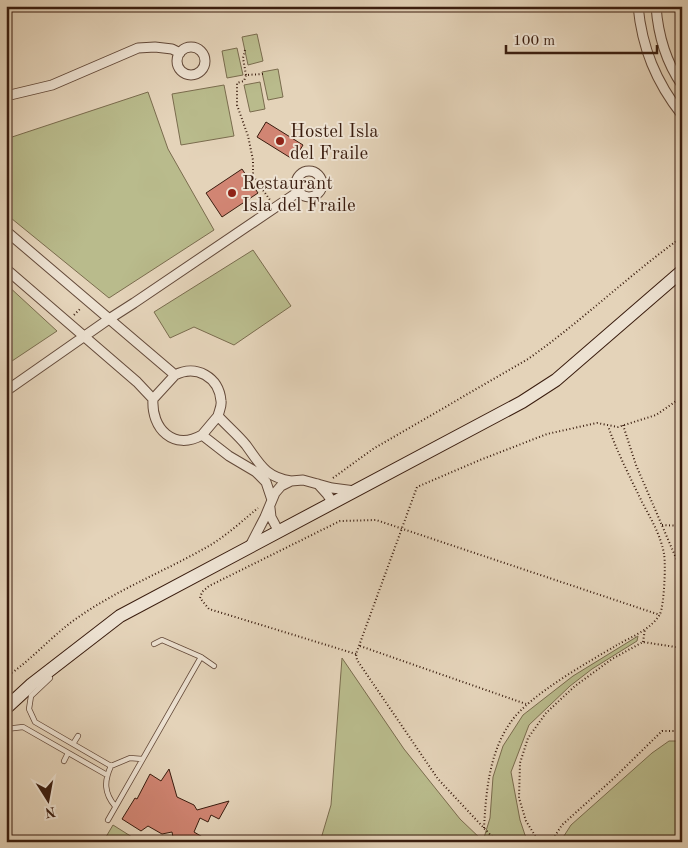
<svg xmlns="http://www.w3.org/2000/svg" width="688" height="848" font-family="'Old Standard TT',serif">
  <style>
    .green { fill: #b9bb8c; stroke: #7a6c4e }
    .building { fill: #d18573; stroke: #3a1d0f }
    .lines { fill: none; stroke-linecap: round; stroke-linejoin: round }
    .lane-casing { stroke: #644a3a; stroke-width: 6 }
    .street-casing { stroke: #644a3a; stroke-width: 11 }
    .secondary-casing { stroke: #3a1d0f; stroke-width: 14 }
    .path { stroke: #3a1d0f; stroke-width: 2; stroke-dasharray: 1 2.5; stroke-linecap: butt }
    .lane { stroke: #ede2d2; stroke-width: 4.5 }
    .street { stroke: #ede2d2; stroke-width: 9 }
    .secondary { stroke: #ede2d2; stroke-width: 12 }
    .poi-dot { fill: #8f2418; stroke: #ede2d2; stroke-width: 2 }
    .labels { text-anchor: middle; stroke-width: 4; stroke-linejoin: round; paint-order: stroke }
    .poi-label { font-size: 19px; fill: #3a1d0f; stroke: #ede2d2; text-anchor: start }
  </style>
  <rect width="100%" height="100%" fill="#e4d3b9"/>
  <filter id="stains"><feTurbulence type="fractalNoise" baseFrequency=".004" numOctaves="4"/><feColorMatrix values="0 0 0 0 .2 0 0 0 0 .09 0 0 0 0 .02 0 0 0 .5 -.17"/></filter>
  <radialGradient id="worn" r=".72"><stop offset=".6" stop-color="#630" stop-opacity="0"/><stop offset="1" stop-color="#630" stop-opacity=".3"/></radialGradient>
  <path class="green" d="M 257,34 L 263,61 L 248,65 L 242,37 Z
    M 237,48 L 243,75 L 227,78 L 222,51 Z
    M 278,69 L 283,97 L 268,100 L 262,72 Z
    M 260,82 L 265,109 L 250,112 L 244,85 Z
    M 224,85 L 234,136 L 181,145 L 172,94 Z
    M 148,92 L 168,149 L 214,230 L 109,298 L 6,214 L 6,139 Z
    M 253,250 L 291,306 L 234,345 L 194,327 L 170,338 L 154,312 Z
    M 6,284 L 57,331 L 6,365 Z
    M 638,636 L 637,641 L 592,669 L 570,686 L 529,725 L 511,772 L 520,820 L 525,835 L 530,842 L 320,842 L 331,805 L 342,658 L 404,749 L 460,819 L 483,841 L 490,818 L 493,777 L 503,746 L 523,715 L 573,676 Z
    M 669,741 L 682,741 L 682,842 L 560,842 L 571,825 L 652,753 Z
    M 113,825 L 140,842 L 103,842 Z"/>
  <path class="building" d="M 266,122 L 303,145 L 294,160 L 257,137 Z
    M 242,169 L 258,193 L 222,217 L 206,193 Z
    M 169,769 L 177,797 L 194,805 L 197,810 L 229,801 L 219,819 L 211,815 L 208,822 L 200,818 L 194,832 L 211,842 L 174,842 L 172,832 L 162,834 L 148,826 L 141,831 L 122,819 L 135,798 L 137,799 L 150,774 L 161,781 Z"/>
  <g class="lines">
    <defs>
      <path id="lane" d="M 201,657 L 214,666
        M 50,678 L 31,696 L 29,709 L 35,722 L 111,766
        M 6,729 L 23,727 L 107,775
        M 73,744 L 78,736
        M 64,761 L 68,753
        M 115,806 C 104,793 104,781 111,766 L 130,758 L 142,759
        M 108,820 L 201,657 L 162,640 L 154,644"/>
      <path id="street" d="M 638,6 C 642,48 656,82 682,115
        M 656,6 C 658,34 666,62 682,85
        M177 61a14 14 0 1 1 28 0a14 14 0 1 1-28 0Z
        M 6,96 L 52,85 L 138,48 L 155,47 L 172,49 L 180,53
        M296 184a13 13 0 1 1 26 0a13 13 0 1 1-26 0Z
        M 6,231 L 175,375 C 196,364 219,377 221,401 C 222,406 219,411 218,416 C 227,426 238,435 246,445 C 260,464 265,477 291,481
        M 6,269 L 137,382 L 153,399 C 151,429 174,451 202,435 L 229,456 L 256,472 L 266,482 L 272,500
        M 6,391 L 109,319 L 134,303 L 298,192
        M 153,399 L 175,375
        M 202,435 L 218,416
        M 318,484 L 327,494 L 333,503
        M 270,508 L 271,517 L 279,532
        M 250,546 L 265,517 L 275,493 L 281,486 L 291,481 L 303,480 L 332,488 L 355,491"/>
      <path id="secondary" d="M 6,708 L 32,684 L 120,616 L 522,402 L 556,380 L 682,271"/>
    </defs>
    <use href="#lane" class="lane-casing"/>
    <use href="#street" class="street-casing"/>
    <use href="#secondary" class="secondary-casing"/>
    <path class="path" d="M 245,50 L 243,58 L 246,75
      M 263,74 L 246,75 L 244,81 L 237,83 L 237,105 L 248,136 L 253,160 L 253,176 L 270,200
      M 74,315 L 81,308
      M 623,425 L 636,465 L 682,572
      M 333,478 L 373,449 L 528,359 C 582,321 629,275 682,237
      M 662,525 L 682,526
      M 643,642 L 645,629
      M 360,646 L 526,704
      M 356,654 L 209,609 L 200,598 L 202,592 L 209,586 L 340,521 L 376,520 L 660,615
      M 6,677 C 33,659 53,634 80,616 C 119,589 165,571 207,547 C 225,537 242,521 258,508
      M 484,828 C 486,792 489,754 510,723 C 529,695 587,663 617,645 C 631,637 652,629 660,614 C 664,606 666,564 664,554 C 661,536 651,519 642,502 C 630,477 617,452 608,426
      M 497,842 L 438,779 L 357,660 L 356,654 L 417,487 L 480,460 L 547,434 L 597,423 L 618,427 L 656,415 L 682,397
      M 539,842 L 526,821 L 519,798 L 520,763 L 528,738 L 546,713 L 575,686 L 612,659 L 643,642 L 682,648
      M 551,842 L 562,825 L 613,779 L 662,731 L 682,731"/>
    <use href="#lane" class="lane"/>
    <use href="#street" class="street"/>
    <use href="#secondary" class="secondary"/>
  </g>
  <g class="poi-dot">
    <circle cx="280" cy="141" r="5"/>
    <circle cx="232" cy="193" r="5"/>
  </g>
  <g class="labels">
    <g class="poi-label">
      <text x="290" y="137">Hostel Isla<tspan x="290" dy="22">del Fraile</tspan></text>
      <text x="242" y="189">Restaurant<tspan x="242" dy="22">Isla del Fraile</tspan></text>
    </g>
  </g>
  <rect width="688" height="848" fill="none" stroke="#e4d3b9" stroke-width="25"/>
  <rect x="8" y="8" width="673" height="833" fill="none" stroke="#3a1d0f" stroke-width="2.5"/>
  <rect x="12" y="12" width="663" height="823" fill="none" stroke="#3a1d0f"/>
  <g transform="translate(48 800) rotate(169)" stroke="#ede2d2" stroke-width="4" paint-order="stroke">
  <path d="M0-4L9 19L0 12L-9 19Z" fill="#3a1d0f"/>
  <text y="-8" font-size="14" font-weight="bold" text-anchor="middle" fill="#3a1d0f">N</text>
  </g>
  <path d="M506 45v8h151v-8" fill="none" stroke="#3a1d0f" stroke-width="2.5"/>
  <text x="513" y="45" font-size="15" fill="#3a1d0f" stroke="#ede2d2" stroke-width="4" paint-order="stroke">100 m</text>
  <rect width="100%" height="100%" filter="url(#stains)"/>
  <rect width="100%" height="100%" fill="url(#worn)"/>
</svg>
